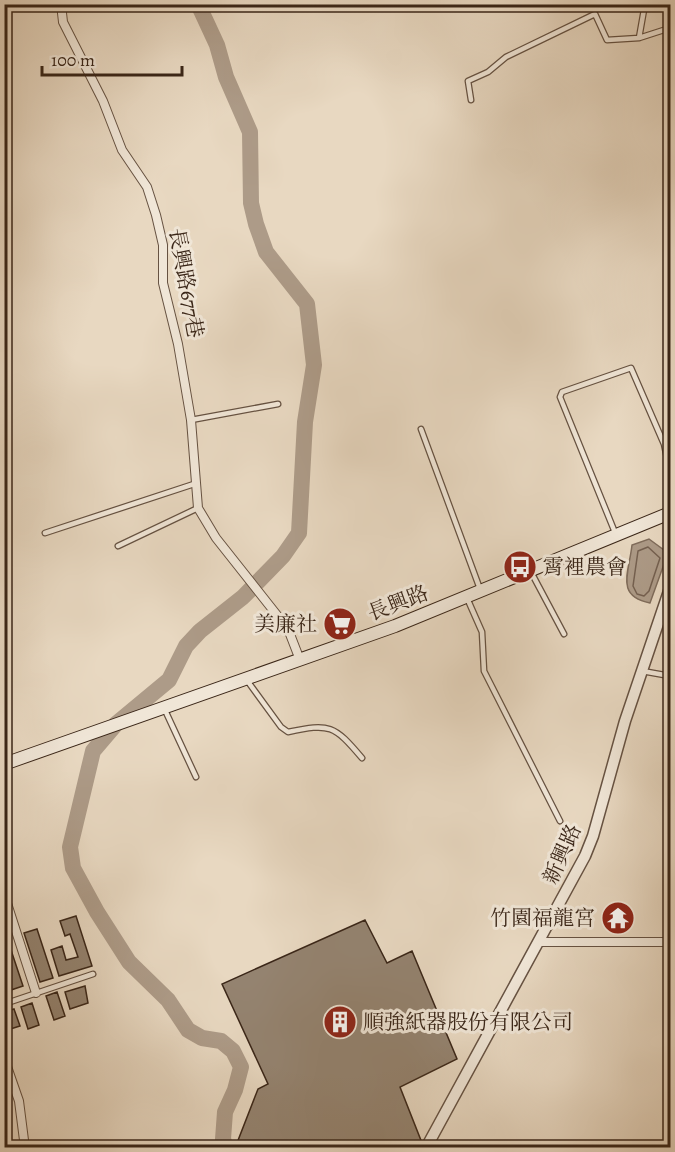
<svg xmlns="http://www.w3.org/2000/svg" width="675" height="1152" font-family="Alegreya,'Noto Serif TC',serif">
  <style>
    .water { fill: #ad9b88; stroke: #7f6c5b; stroke-width: 1.5 }
    .lines { fill: none; stroke-linecap: round; stroke-linejoin: round }
    .shore { stroke: #746050; stroke-width: 1.5 }
    .river { stroke: #ad9b88; stroke-width: 16 }
    .building { fill: #948370; stroke: #3a2618; stroke-width: 1.5 }
    .service-casing { stroke: #665242; stroke-width: 7 }
    .minor-casing { stroke: #665242; stroke-width: 10 }
    .tertiary-casing { stroke: #665242; stroke-width: 13 }
    .secondary-casing { stroke: #3a2618; stroke-width: 14 }
    .service { stroke: #f0e6d7; stroke-width: 4.5 }
    .minor { stroke: #f0e6d7; stroke-width: 8 }
    .tertiary { stroke: #f0e6d7; stroke-width: 10 }
    .secondary { stroke: #f0e6d7; stroke-width: 12 }
    .labels { text-anchor: middle; stroke-width: 6; stroke-linejoin: round; paint-order: stroke }
    .street-label { font-size: 21px; fill: #3a2618; stroke: #f0e6d7 }
    .poi-label { font-size: 21px; fill: #3a2618; stroke: #f0e6d7; text-anchor: start }
  </style>
  <rect width="100%" height="100%" fill="#e8d8c1"/>
  <filter id="stains"><feTurbulence type="fractalNoise" baseFrequency=".00333" numOctaves="4"/><feColorMatrix values="0 0 0 0 .2 0 0 0 0 .09 0 0 0 0 .02 0 0 0 .5 -.17"/></filter>
  <radialGradient id="worn" r=".72"><stop offset=".6" stop-color="#630" stop-opacity="0"/><stop offset="1" stop-color="#630" stop-opacity=".3"/></radialGradient>
  <path class="water" d="M 649,539 L 668,553 L 650,603 C 615,596 629,573 632,545 Z"/>
  <g class="lines">
    <path class="shore" d="M 648,547 L 660,558 L 649,591 L 644,596 L 637,594 L 633,586 L 638,551 Z"/>
    <path class="river" d="M 198,4 L 217,45 L 226,77 L 250,132 L 251,203 L 256,224 L 266,252 L 307,304 L 314,365 L 305,422 L 299,533 L 283,556 L 243,597 L 200,631 L 186,646 L 169,680 L 116,724 L 93,751 L 70,847 L 73,868 L 97,912 L 129,962 L 168,1000 L 188,1030 L 202,1038 L 221,1041 L 233,1051 L 241,1067 L 235,1090 L 225,1112 L 223,1139 L 226,1148"/>
  </g>
  <path class="building" d="M 615,912 L 621,913 L 621,924 L 614,924 Z
    M 76,916 L 92,966 L 59,976 L 51,950 L 62,946 L 66,960 L 78,957 L 70,934 L 65,936 L 60,921 Z
    M 365,920 L 387,963 L 412,951 L 457,1059 L 400,1087 L 422,1143 L 412,1148 L 240,1148 L 237,1143 L 258,1089 L 268,1084 L 222,984 Z
    M 37,929 L 53,978 L 40,982 L 24,933 Z
    M 7,938 L 23,986 L 11,990 L 4,969 L 4,939 Z
    M 85,986 L 88,1003 L 70,1009 L 65,992 Z
    M 57,992 L 65,1016 L 54,1020 L 46,996 Z
    M 32,1003 L 39,1025 L 28,1029 L 21,1007 Z
    M 14,1009 L 20,1026 L 4,1031 L 4,1012 Z"/>
  <g class="lines">
    <defs>
      <path id="service" d="M 639,38 L 645,4
        M 471,100 L 468,81 L 488,72 L 506,57 L 595,14 L 607,40 L 639,38 L 670,28
        M 191,420 L 278,404
        M 421,429 L 480,589
        M 45,533 L 194,484
        M 616,535 L 560,397 L 562,392 L 631,368 L 664,444 L 670,472
        M 118,546 L 198,508
        M 531,572 L 564,634
        M 467,598 L 482,632 L 484,671 L 560,821
        M 642,671 L 670,676
        M 246,679 L 281,727 L 288,732 C 330,723 334,725 362,758
        M 164,708 L 196,777
        M 4,1004 L 93,974
        M 148,1144 L 152,1148"/>
      <path id="minor" d="M 61,4 L 63,22 L 103,101 L 122,150 L 147,187 L 156,215 L 163,245 L 163,283 L 178,344 L 191,420 L 198,508 L 216,538 L 288,629 L 300,660
        M 4,894 L 36,993
        M 539,942 L 670,942
        M 4,1058 L 19,1101 L 25,1148"/>
      <path id="tertiary" d="M 426,1148 L 585,856 L 593,836 L 625,721 L 670,588"/>
      <path id="secondary" d="M 4,764 L 395,626 L 670,513"/>
    </defs>
    <use href="#service" class="service-casing"/>
    <use href="#minor" class="minor-casing"/>
    <use href="#tertiary" class="tertiary-casing"/>
    <use href="#secondary" class="secondary-casing"/>
    <use href="#service" class="service"/>
    <use href="#minor" class="minor"/>
    <use href="#tertiary" class="tertiary"/>
    <use href="#secondary" class="secondary"/>
  </g>
  <defs>
    <symbol id="bus-disc" viewBox="-11 -11 22 22"><circle r="9.5" fill="#8f2418" stroke="#f0e6d7"/><path d="M-5-6H5V4H4V6H2V4H-2V6H-4V4H-5ZM-3.5-4V0h7V-4ZM-3.5 1.2v1.5H-2V1.2ZM2 1.2v1.5H3.5V1.2Z" fill="#fff"/></symbol>
    <symbol id="supermarket-disc" viewBox="-11 -11 22 22"><circle r="9.5" fill="#8f2418" stroke="#f0e6d7"/><path d="M-6-5.5h2.5l.6 2H6L4.5 2H-2.5L-4.4-4H-6ZM-1.5 3.2a1.3 1.3 0 1 0 .1 0ZM3 3.2a1.3 1.3 0 1 0 .1 0Z" fill="#fff"/></symbol>
    <symbol id="temple-disc" viewBox="-11 -11 22 22"><circle r="9.5" fill="#8f2418" stroke="#f0e6d7"/><path d="M0-6L5-2H3V0L6.5 2.5H4V6H1.5V3h-3V6H-4V2.5H-6.5L-3 0V-2H-5Z" fill="#fff"/></symbol>
    <symbol id="building-disc" viewBox="-11 -11 22 22"><circle r="9.5" fill="#8f2418" stroke="#f0e6d7"/><path d="M-4-6H4V6H1V3H-1V6H-4ZM-2.5-4.3h1.7v1.8h-1.7ZM.8-4.3h1.7v1.8H.8ZM-2.5-1h1.7V.8h-1.7ZM.8-1h1.7V.8H.8Z" fill="#fff"/></symbol>
  </defs>
  <g fill-rule="evenodd">
    <use href="#bus-disc" x="501" y="548" width="38" height="38"/>
    <use href="#supermarket-disc" x="321" y="605" width="38" height="38"/>
    <use href="#temple-disc" x="599" y="899" width="38" height="38"/>
    <use href="#building-disc" x="321" y="1003" width="38" height="38"/>
  </g>
  <g class="labels">
    <g class="street-label">
      <text transform="translate(186 283) rotate(80)" y="7">長興路677巷</text>
      <text transform="translate(398 603) rotate(-21)" y="7">長興路</text>
      <text transform="translate(562 854) rotate(-66)" y="7">新興路</text>
    </g>
    <g class="poi-label">
      <text x="543" y="574">霄裡農會</text>
      <text x="317" y="631" text-anchor="end">美廉社</text>
      <text x="595" y="925" text-anchor="end">竹園福龍宮</text>
      <text x="363" y="1029">順強紙器股份有限公司</text>
    </g>
  </g>
  <rect width="675" height="1152" fill="none" stroke="#e8d8c1" stroke-width="24"/>
  <rect x="6" y="6" width="663" height="1140" fill="none" stroke="#3a2618" stroke-width="3"/>
  <rect x="12" y="12" width="651" height="1128" fill="none" stroke="#3a2618" stroke-width="1.5"/>
  <path d="M42 66v9h140v-9" fill="none" stroke="#3a2618" stroke-width="3"/>
  <text x="51" y="66" font-size="18" fill="#3a2618" stroke="#f0e6d7" stroke-width="4.5" paint-order="stroke">100 m</text>
  <rect width="100%" height="100%" filter="url(#stains)"/>
  <rect width="100%" height="100%" fill="url(#worn)"/>
</svg>
